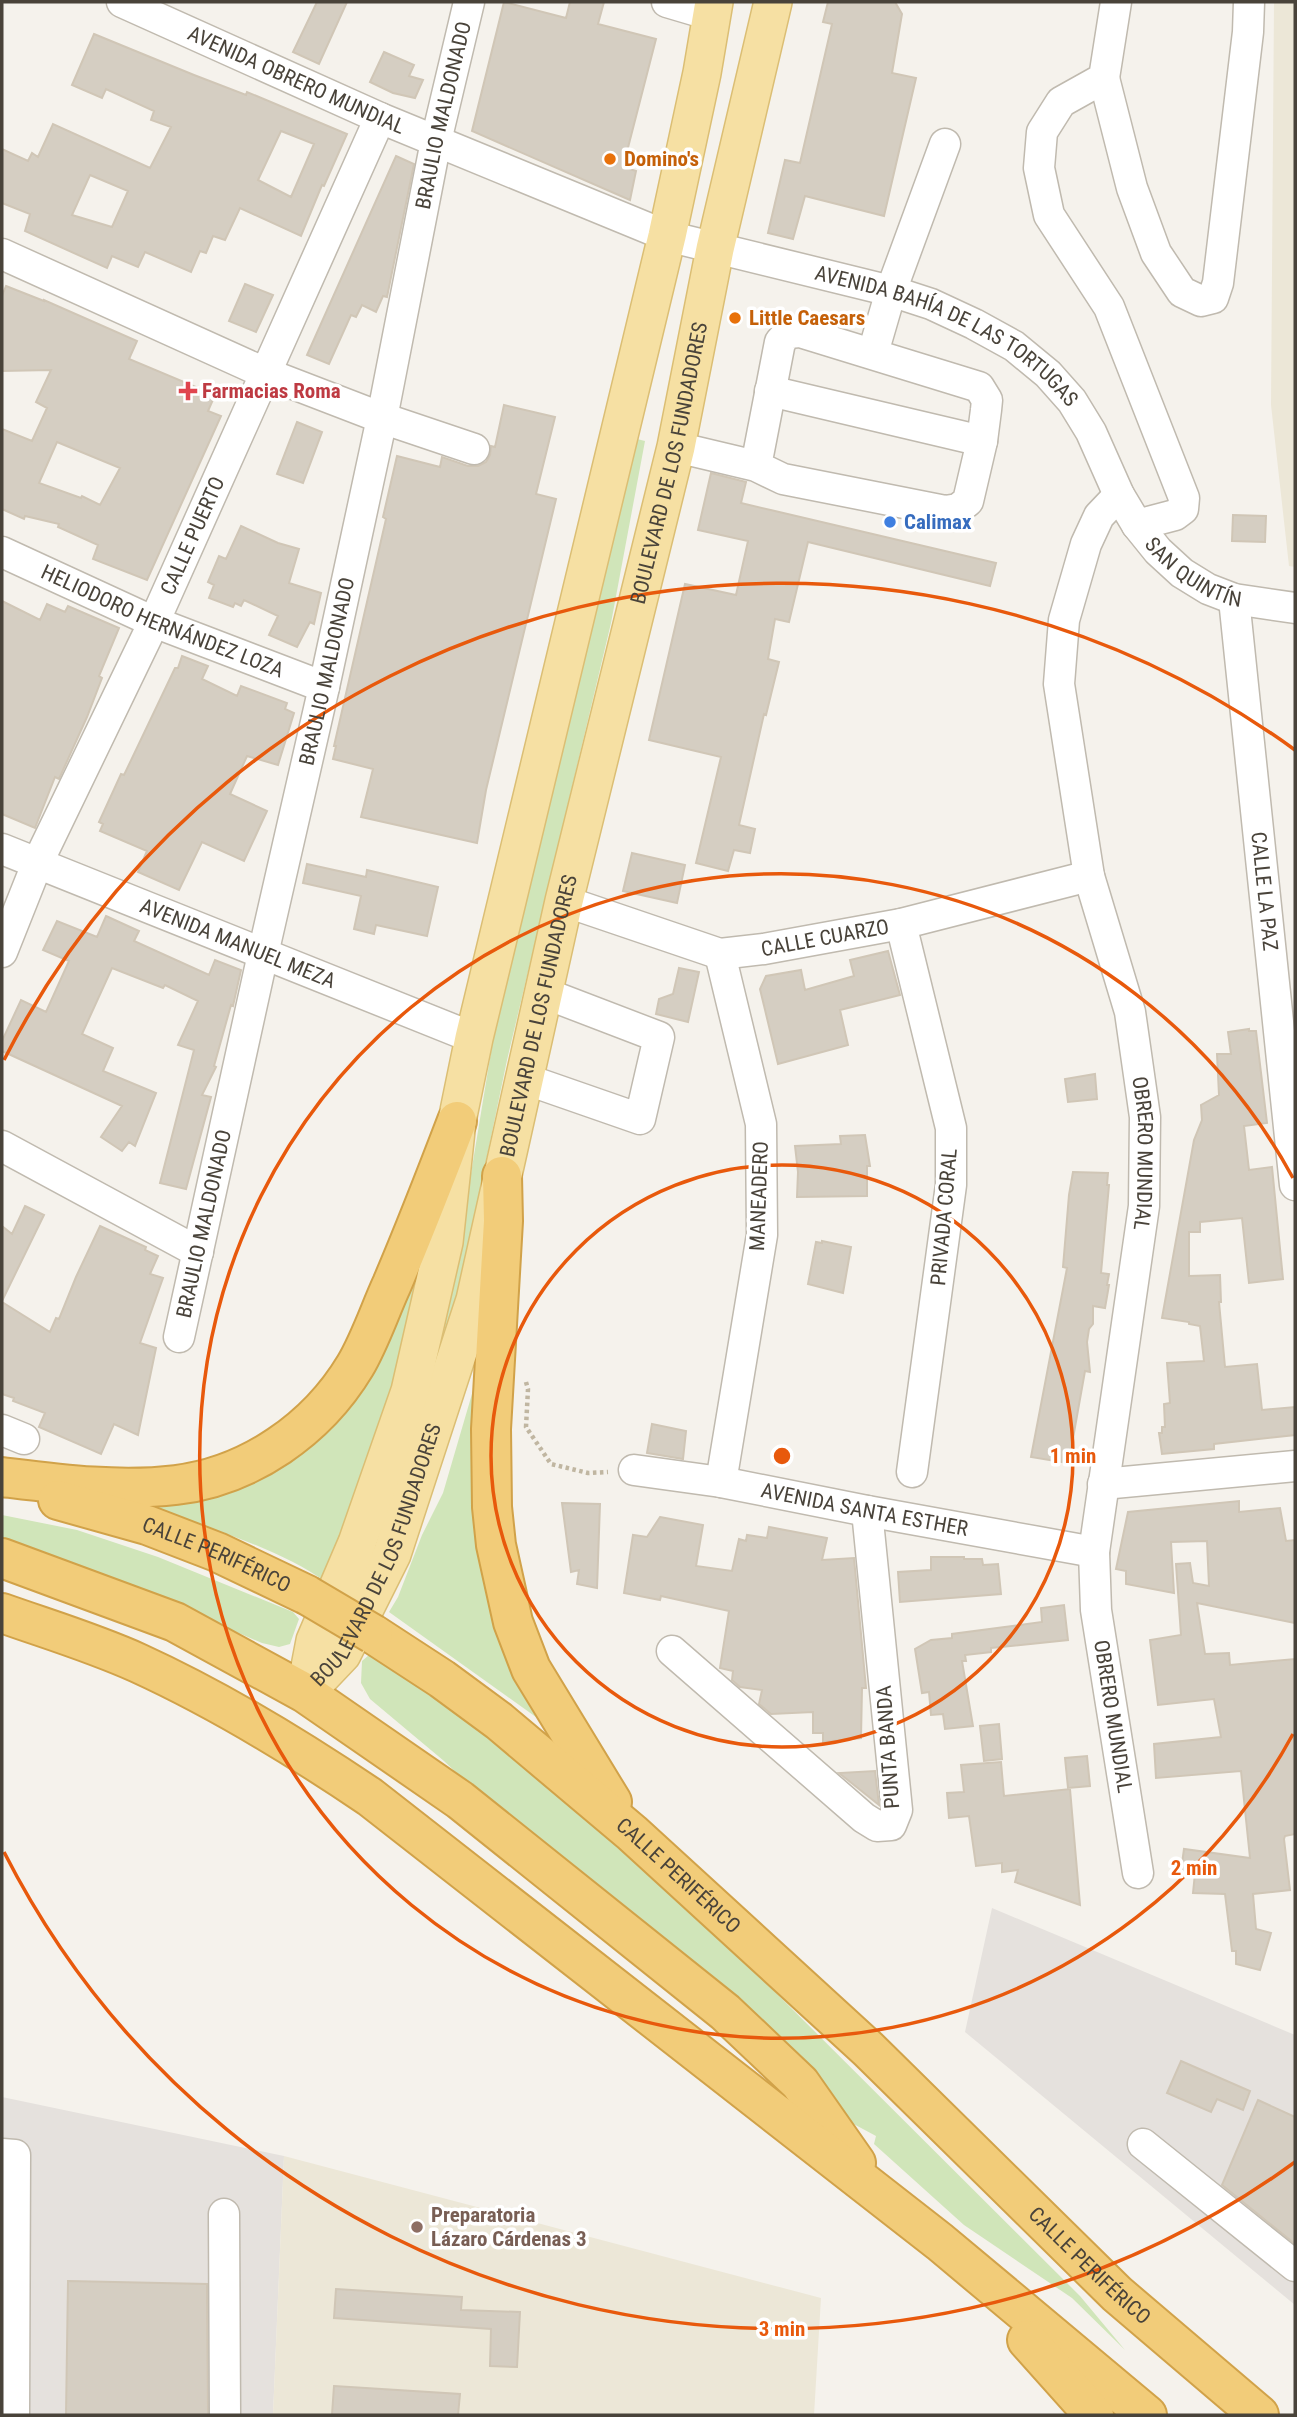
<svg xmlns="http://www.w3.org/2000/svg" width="1297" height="2417" font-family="'Roboto Condensed',sans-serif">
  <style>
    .industrial { fill: #e5e1dd }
    .education { fill: #ece7d7 }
    .green { fill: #d0e5b9 }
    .building { fill: #d5cec2; stroke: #d0c6b6; stroke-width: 2; fill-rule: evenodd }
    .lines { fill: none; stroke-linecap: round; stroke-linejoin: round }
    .minor-casing { stroke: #c0baaf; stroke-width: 33 }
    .major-casing { stroke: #dbbe74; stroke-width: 40 }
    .highway-casing { stroke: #d1a249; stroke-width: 42 }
    .path { stroke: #c0b6a1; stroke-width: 4.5; stroke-dasharray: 3.5 3.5; stroke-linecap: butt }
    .minor { stroke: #fff; stroke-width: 30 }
    .major { stroke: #f6e0a3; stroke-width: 37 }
    .highway { stroke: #f2cc79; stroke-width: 38 }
    .highway-bridge-casing { stroke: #d1a249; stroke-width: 42; stroke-linecap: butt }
    .highway-bridge { stroke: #f2cc79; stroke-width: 38 }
    .ring { fill: none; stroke: #e8590c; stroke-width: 3.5 }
    .food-dot { fill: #e8710a; stroke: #fff; stroke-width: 2.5 }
    .health-dot { fill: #e0444e; stroke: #fff; stroke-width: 2.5 }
    .shop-dot { fill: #3f7fe0; stroke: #fff; stroke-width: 2.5 }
    .education-dot { fill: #8d6e63; stroke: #fff; stroke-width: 2.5 }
    .labels { text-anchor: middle; stroke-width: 7; stroke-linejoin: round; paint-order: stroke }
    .street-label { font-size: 21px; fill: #49433a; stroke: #fff }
    .food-label { font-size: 21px; font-weight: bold; fill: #c56008; stroke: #fff; text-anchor: start }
    .health-label { font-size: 21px; font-weight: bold; fill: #be3a42; stroke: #fff; text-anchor: start }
    .shop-label { font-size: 21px; font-weight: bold; fill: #366cbe; stroke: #fff; text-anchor: start }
    .education-label { font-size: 21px; font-weight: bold; fill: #785e54; stroke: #fff; text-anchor: start }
    .centre { fill: #e8590c; stroke: #fff; stroke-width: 3.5 }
    .ring-label { font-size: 21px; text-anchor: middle; font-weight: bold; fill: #e8590c; stroke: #fff; stroke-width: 7; stroke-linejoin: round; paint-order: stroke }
  </style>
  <rect width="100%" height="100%" fill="#f5f2ec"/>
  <path class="industrial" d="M 992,1908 L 1295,2035 L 1295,2305 L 965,2032 Z
    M 2,2097 L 284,2156 L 273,2415 L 2,2415 Z"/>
  <path class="education" d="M 1274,2 L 1295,2 L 1295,567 L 1289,566 L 1271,405 Z
    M 284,2156 L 821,2298 L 814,2415 L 273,2415 Z"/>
  <path class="green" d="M 637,439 L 645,441 L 611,623 L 507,1060 L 463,1272 L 437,1380 L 430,1374 L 463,1222 L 492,1046 Z
    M 417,1282 L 418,1312 L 326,1582 C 278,1548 201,1524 145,1508 L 183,1503 L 249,1483 L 407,1287 Z
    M 479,1370 L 477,1417 L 554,1730 L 389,1612 L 398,1597 L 422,1535 L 443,1493 Z
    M 2,1515 L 77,1530 L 158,1557 L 293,1612 L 299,1619 L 290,1644 L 279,1647 L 262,1643 L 124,1583 L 2,1541 Z
    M 369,1655 L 502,1737 L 749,1966 L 1080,2296 L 1125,2350 L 1072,2298 L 964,2225 L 874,2144 L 876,2136 L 848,2121 L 783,2042 L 674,1946 L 596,1883 L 496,1810 L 444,1761 L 370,1699 L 361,1683 L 362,1661 Z"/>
  <path class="building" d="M 317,2 L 347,2 L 319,64 L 293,52 Z
    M 504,2 L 566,18 L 570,2 L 604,2 L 598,24 L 656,39 L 623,167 L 636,171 L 630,200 L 472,131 Z
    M 828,2 L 895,2 L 902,14 L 892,73 L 916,78 L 884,216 L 805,196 L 793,239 L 768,233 L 785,160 L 800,163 L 832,24 L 823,22 Z
    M 94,34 L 194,75 L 246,95 L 247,92 L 347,134 L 324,186 L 322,185 L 301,236 L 240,208 L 225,240 L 213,236 L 206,253 L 200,251 L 191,272 L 145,252 L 138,267 L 112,256 L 107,268 L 25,231 L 30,214 L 2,203 L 2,149 L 28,161 L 32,153 L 38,157 L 53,124 L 150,168 L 171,127 L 151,120 L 154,111 L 106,89 L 102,98 L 72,85 ZM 281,131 L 314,144 L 291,197 L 258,180 ZM 90,175 L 128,191 L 112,227 L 72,215 Z
    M 384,52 L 414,65 L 409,76 L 423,80 L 415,98 L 393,93 L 370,82 Z
    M 396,156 L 414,164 L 387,297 L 383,296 L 376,312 L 362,305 L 356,317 L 351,315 L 329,364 L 307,355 Z
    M 245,284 L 273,295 L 256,332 L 229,321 Z
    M 6,286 L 44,301 L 44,300 L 137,341 L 129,359 L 215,395 L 208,411 L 221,416 L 147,580 L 93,559 L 98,545 L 58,527 L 59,524 L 25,516 L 24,519 L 2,509 L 2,429 L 32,441 L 47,408 L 36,402 L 51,370 L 2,371 L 2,296 ZM 57,442 L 120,468 L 100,505 L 82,496 L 81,498 L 39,483 Z
    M 504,405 L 555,417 L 536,494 L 556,499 L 486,790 L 477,843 L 361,817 L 373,769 L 333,759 L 336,746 L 334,746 L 386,519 L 383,517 L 397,456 L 440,467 L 442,457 L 468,466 L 478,466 L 486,462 L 490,455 L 491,446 L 495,447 Z
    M 297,422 L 322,432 L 303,483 L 277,474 Z
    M 711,473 L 746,482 L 741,503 L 996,563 L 990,586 L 808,542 L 789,622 L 775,619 L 768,659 L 779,662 L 766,715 L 764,714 L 739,825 L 755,829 L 750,853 L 734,850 L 728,871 L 696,863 L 721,757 L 649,740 L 685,584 L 736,595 L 748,541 L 698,530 Z
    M 1233,515 L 1266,516 L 1265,542 L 1232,541 Z
    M 241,526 L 278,543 L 299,549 L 289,583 L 321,593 L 314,624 L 310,622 L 297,647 L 269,635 L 278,616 L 244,600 L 241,606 L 235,603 L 233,607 L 209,598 L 214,585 L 208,582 L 219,556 L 226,559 Z
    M 2,601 L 40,620 L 47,604 L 65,612 L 68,606 L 119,628 L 99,676 L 102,678 L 87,717 L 59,779 L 55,777 L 35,828 L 2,814 Z
    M 182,656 L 208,666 L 202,679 L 237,696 L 241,686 L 287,703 L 285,709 L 294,713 L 278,765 L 247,756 L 230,794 L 267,811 L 244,861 L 202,842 L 179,890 L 138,872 L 147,851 L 100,831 L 103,824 L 99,822 L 121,774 L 124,775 L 175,668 L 178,668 Z
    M 632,853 L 685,865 L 677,903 L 623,891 Z
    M 307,864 L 366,877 L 367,870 L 438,887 L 427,936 L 376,925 L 374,934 L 354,929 L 361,896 L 303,883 Z
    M 106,916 L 139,931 L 134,941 L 209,975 L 215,960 L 241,970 L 233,1006 L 231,1005 L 214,1066 L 216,1067 L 202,1095 L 211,1097 L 186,1189 L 160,1183 L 194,1050 L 178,1045 L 198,1001 L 165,985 L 163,988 L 112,968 L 82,1034 L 113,1048 L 103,1071 L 156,1093 L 135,1146 L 129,1142 L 122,1151 L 101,1137 L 122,1106 L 2,1051 L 2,1041 L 21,1000 L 46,1012 L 69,961 L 43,950 L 57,921 L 97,937 Z
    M 888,951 L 900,995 L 840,1010 L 848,1045 L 778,1064 L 760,989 L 766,976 L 801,970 L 805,990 L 854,976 L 850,960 Z
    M 679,968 L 699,972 L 688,1022 L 656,1014 L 659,999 L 673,994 Z
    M 1249,1029 L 1249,1031 L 1256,1031 L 1267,1123 L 1244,1126 L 1249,1170 L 1272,1167 L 1283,1279 L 1249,1283 L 1242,1218 L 1200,1222 L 1200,1232 L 1189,1232 L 1189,1276 L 1220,1275 L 1221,1302 L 1219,1302 L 1225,1367 L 1257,1364 L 1262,1410 L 1295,1407 L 1295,1435 L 1214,1444 L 1214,1449 L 1162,1454 L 1159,1433 L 1162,1433 L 1162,1427 L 1165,1427 L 1164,1404 L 1170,1403 L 1167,1363 L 1204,1361 L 1200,1326 L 1189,1324 L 1189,1322 L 1162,1318 L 1194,1140 L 1202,1120 L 1201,1105 L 1219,1095 L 1217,1054 L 1231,1054 L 1228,1032 Z
    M 1095,1074 L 1097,1099 L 1068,1102 L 1065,1079 Z
    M 865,1135 L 870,1166 L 867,1166 L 867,1196 L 797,1197 L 798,1172 L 795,1146 L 841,1144 L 840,1136 Z
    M 1073,1172 L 1108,1173 L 1107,1185 L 1109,1185 L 1101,1273 L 1109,1274 L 1107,1285 L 1109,1285 L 1105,1308 L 1093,1306 L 1093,1324 L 1089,1329 L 1087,1342 L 1090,1372 L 1085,1371 L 1070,1455 L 1063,1454 L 1062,1462 L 1031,1457 L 1067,1268 L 1063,1267 L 1069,1195 Z
    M 25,1206 L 44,1215 L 2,1301 L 2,1226 L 12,1234 Z
    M 100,1226 L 146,1247 L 145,1250 L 158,1256 L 150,1274 L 163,1278 L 140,1343 L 156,1348 L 138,1435 L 114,1424 L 101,1454 L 39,1427 L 45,1413 L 13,1401 L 14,1398 L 2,1394 L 2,1302 L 50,1332 L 56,1318 L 59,1319 L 76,1277 Z
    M 822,1241 L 851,1247 L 843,1293 L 808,1284 L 816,1242 L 822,1243 Z
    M 652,1424 L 686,1431 L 683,1459 L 647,1453 Z
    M 1239,1501 L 1239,1512 L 1280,1508 L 1286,1541 L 1295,1540 L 1295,1623 L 1197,1603 L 1205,1654 L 1229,1653 L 1230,1665 L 1295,1659 L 1295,1834 L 1285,1836 L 1284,1839 L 1290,1890 L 1253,1894 L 1256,1929 L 1271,1933 L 1260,1970 L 1236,1964 L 1236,1951 L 1232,1951 L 1225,1894 L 1193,1893 L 1195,1873 L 1181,1871 L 1184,1849 L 1250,1858 L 1241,1771 L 1156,1778 L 1154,1744 L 1221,1737 L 1214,1699 L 1158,1705 L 1150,1640 L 1181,1635 L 1176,1564 L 1190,1563 L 1193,1583 L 1209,1586 L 1207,1541 L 1171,1542 L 1174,1593 L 1126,1584 L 1126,1571 L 1116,1569 L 1128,1512 Z
    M 562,1503 L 600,1504 L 597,1588 L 577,1584 L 579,1570 L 571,1572 Z
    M 660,1517 L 703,1525 L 696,1566 L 732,1571 L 739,1539 L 746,1541 L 747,1535 L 767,1538 L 769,1527 L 827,1538 L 822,1560 L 854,1558 L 866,1688 L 862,1688 L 861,1738 L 823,1742 L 823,1733 L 813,1733 L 813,1712 L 771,1714 L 759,1704 L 762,1690 L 740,1687 L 732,1680 L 733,1671 L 720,1668 L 729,1611 L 661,1596 L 660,1600 L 624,1593 L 633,1535 L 647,1537 Z
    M 931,1557 L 964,1557 L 964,1559 L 982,1559 L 983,1565 L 998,1564 L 1001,1594 L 900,1602 L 898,1572 L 931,1570 Z
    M 1064,1605 L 1068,1640 L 991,1648 L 991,1652 L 965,1655 L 966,1661 L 962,1661 L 973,1726 L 945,1729 L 943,1714 L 931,1715 L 929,1692 L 922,1693 L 915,1649 L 931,1640 L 952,1638 L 952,1634 L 1042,1622 L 1041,1608 Z
    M 999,1724 L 1002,1759 L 984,1761 L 980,1726 Z
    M 1087,1756 L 1090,1786 L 1068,1788 L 1065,1758 Z
    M 1001,1762 L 1004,1796 L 1070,1789 L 1080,1905 L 1015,1882 L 1018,1870 L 1002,1872 L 1002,1863 L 976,1866 L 969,1816 L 949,1818 L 947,1793 L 964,1792 L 961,1765 Z
    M 875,1771 L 879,1805 L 839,1773 Z
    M 1181,2061 L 1250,2091 L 1243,2110 L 1217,2099 L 1211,2112 L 1167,2093 Z
    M 1258,2100 L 1295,2117 L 1295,2244 L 1222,2185 Z
    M 68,2281 L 207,2284 L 208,2415 L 66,2415 Z
    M 336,2289 L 462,2297 L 461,2310 L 520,2312 L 517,2367 L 490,2366 L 491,2329 L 334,2318 Z
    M 334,2386 L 460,2394 L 458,2415 L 332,2415 Z"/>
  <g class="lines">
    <defs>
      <g id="minor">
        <path id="s1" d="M 122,2 L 380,118 L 667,236 L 891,291 L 931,304 L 974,324 L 1014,346 L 1048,374 L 1072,401 L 1091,432 L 1119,495 L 1137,525 L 1158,551 L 1182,573 L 1208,589 L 1234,599 L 1295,608"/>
        <path d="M 667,2 L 711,15"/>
        <path d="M 1116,2 L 1104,78 L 1061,102 L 1042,132 L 1039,168 L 1049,215 L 1109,307 L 1184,498 L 1183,509 L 1175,515 L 1137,525"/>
        <path d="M 1104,78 L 1132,188 L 1156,253 L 1182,292 L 1201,301 L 1213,298 L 1218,283 L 1248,32 L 1249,2"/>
        <path d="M 2,254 L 265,373 L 382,418 L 474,449"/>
        <path d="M 873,353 L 891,291 L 945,144"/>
        <path d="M 770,391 L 982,441"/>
        <path d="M 676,447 L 756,466 L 783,479 L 945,511 L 958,509 L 968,501 L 982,441 L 986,410 L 987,400 L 979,387 L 800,332 L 788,333 L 780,342 L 756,466"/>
        <path id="s2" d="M 1119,495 L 1099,516 L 1086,544 L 1064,620 L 1059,684 L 1089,876 L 1130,1012 L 1145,1117 L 1144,1206 L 1094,1552 L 1096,1610 L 1138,1873"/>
        <path id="s3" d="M 2,552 L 154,622 L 324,687"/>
        <path id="s4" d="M 1234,599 L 1295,1185"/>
        <path id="s5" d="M 2,849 L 474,1038"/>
        <path id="s6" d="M 564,901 L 720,954 L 764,949 L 901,924 L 1089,876"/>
        <path d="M 901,924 L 951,1128 L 951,1185 L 912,1472"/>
        <path id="s7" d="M 2,952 L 37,864 L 154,622 L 380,118"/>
        <path d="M 720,954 L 761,1124 L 762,1235 L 721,1482"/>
        <path d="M 525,1079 L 640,1119 L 659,1037 L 544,993"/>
        <path d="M 2,1146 L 198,1252"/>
        <path id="s8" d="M 179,1337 L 263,954 L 324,687 L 382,418 L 436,141 L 469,2"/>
        <path d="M 2,1430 L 24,1439"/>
        <path id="s9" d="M 634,1470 L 721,1482 L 867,1511 L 1094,1552"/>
        <path d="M 1103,1484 L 1295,1466"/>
        <path d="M 672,1651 L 864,1818 L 877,1826 L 891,1825 L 897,1810 L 867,1511"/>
        <path d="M 1143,2144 L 1295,2266"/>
        <path d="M 2,2154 L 15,2155 L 14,2415"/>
        <path d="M 224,2214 L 225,2415"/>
      </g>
      <g id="major">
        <path id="s10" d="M 305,1693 L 342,1654 L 392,1554 L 475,1300 L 564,901 L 676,447 L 715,249 L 773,2"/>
        <path d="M 305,1693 L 315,1641 L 357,1543 L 410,1391 L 444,1242 L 457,1121 L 474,1038 L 667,236 L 702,73 L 714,2"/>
      </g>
      <g id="highway">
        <path d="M 502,1176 L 503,1221 L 491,1429 L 492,1507 L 496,1545 L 513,1622 L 531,1669 L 612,1802"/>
        <path d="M 2,1477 C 59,1484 118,1492 176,1485 C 250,1476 317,1429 355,1366 C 370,1341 380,1310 392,1284 C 415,1230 436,1176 457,1121"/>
        <path id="s11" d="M 58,1500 L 147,1525 L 217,1552 L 307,1595"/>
        <path d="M 2,1558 L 175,1622 L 305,1693 L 460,1800 L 725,2012 L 800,2083 L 856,2163"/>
        <path d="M 2,1613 C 47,1629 94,1643 138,1663 C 219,1700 296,1747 370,1797 L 940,2242 L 1147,2415"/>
        <path id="s12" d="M 373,1634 L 442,1679 L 499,1721 L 632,1833 L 868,2049 L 1117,2294 L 1259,2415"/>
        <path d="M 1027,2340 L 1094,2415"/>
      </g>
    </defs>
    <use href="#minor" class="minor-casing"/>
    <use href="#major" class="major-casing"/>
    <use href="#highway" class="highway-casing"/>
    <path class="path" d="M 526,1382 L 528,1389 L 526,1427 L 551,1464 L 588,1473 L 608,1472"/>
    <use href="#minor" class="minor"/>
    <use href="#major" class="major"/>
    <use href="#highway" class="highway"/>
    <defs>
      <path id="highway-bridge" d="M 307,1595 L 373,1634"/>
    </defs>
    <use href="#highway-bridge" class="highway-bridge-casing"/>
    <use href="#highway-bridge" class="highway-bridge"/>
  </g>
  <g class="ring">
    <circle cx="782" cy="1456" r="291"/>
    <path d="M1293 1734A582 582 0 1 1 1293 1178"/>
    <path d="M1295 2162A873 873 0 0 1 4 1852M4 1060A873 873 0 0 1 1295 750"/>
  </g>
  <g class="food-dot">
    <circle cx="610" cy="159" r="7"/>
    <circle cx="735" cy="318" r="7"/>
  </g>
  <path class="health-dot" d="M184.5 380.5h7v7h7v7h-7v7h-7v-7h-7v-7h7z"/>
  <circle class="shop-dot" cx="890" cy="522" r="7"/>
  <circle class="education-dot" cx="417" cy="2227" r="7"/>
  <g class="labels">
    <g class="street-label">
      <text dy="7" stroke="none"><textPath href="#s1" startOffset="191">AVENIDA OBRERO MUNDIAL</textPath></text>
      <text dy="7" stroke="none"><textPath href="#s8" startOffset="1250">BRAULIO MALDONADO</textPath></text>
      <text dy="7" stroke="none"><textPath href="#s1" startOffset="894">AVENIDA BAHÍA DE LAS TORTUGAS</textPath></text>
      <text dy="7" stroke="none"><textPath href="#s10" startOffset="1292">BOULEVARD DE LOS FUNDADORES</textPath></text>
      <text dy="7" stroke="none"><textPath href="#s7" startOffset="458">CALLE PUERTO</textPath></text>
      <text dy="7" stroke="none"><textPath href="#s1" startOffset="1255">SAN QUINTÍN</textPath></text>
      <text dy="7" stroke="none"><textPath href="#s3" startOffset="175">HELIODORO HERNÁNDEZ LOZA</textPath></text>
      <text dy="7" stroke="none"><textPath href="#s8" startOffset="682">BRAULIO MALDONADO</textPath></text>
      <text dy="7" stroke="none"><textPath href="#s4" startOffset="294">CALLE LA PAZ</textPath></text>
      <text dy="7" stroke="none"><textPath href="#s6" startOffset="271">CALLE CUARZO</textPath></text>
      <text dy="7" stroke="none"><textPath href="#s5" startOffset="254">AVENIDA MANUEL MEZA</textPath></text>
      <text dy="7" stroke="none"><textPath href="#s10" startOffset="724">BOULEVARD DE LOS FUNDADORES</textPath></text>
      <text dy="7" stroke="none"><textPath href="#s2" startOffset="682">OBRERO MUNDIAL</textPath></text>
      <text transform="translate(759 1196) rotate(-88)" y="7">MANEADERO</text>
      <text transform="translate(944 1217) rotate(-85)" y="7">PRIVADA CORAL</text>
      <text dy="7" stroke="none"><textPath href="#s8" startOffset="116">BRAULIO MALDONADO</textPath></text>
      <text dy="7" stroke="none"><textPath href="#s9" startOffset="234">AVENIDA SANTA ESTHER</textPath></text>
      <text dy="7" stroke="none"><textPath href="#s10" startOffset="158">BOULEVARD DE LOS FUNDADORES</textPath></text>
      <text dy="7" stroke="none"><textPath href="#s11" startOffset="168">CALLE PERIFÉRICO</textPath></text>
      <text dy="7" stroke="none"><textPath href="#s2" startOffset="1250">OBRERO MUNDIAL</textPath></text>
      <text transform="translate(888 1747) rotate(-94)" y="7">PUNTA BANDA</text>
      <text dy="7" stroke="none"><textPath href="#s12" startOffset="390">CALLE PERIFÉRICO</textPath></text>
      <text dy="7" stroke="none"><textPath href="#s12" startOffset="957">CALLE PERIFÉRICO</textPath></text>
    </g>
    <g class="food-label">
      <text x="624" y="166">Domino's</text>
      <text x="749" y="325">Little Caesars</text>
    </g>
    <g class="health-label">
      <text x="202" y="398">Farmacias Roma</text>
    </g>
    <g class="shop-label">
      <text x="904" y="529">Calimax</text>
    </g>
    <g class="education-label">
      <text x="431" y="2222">Preparatoria<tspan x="431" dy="24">Lázaro Cárdenas 3</tspan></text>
    </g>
  </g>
  <circle cx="782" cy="1456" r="10" class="centre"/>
  <g class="ring-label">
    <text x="1073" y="1463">1 min</text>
    <text x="1194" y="1875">2 min</text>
    <text x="782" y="2336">3 min</text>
  </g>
  <rect width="1297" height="2417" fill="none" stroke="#49433a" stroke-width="7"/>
</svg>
